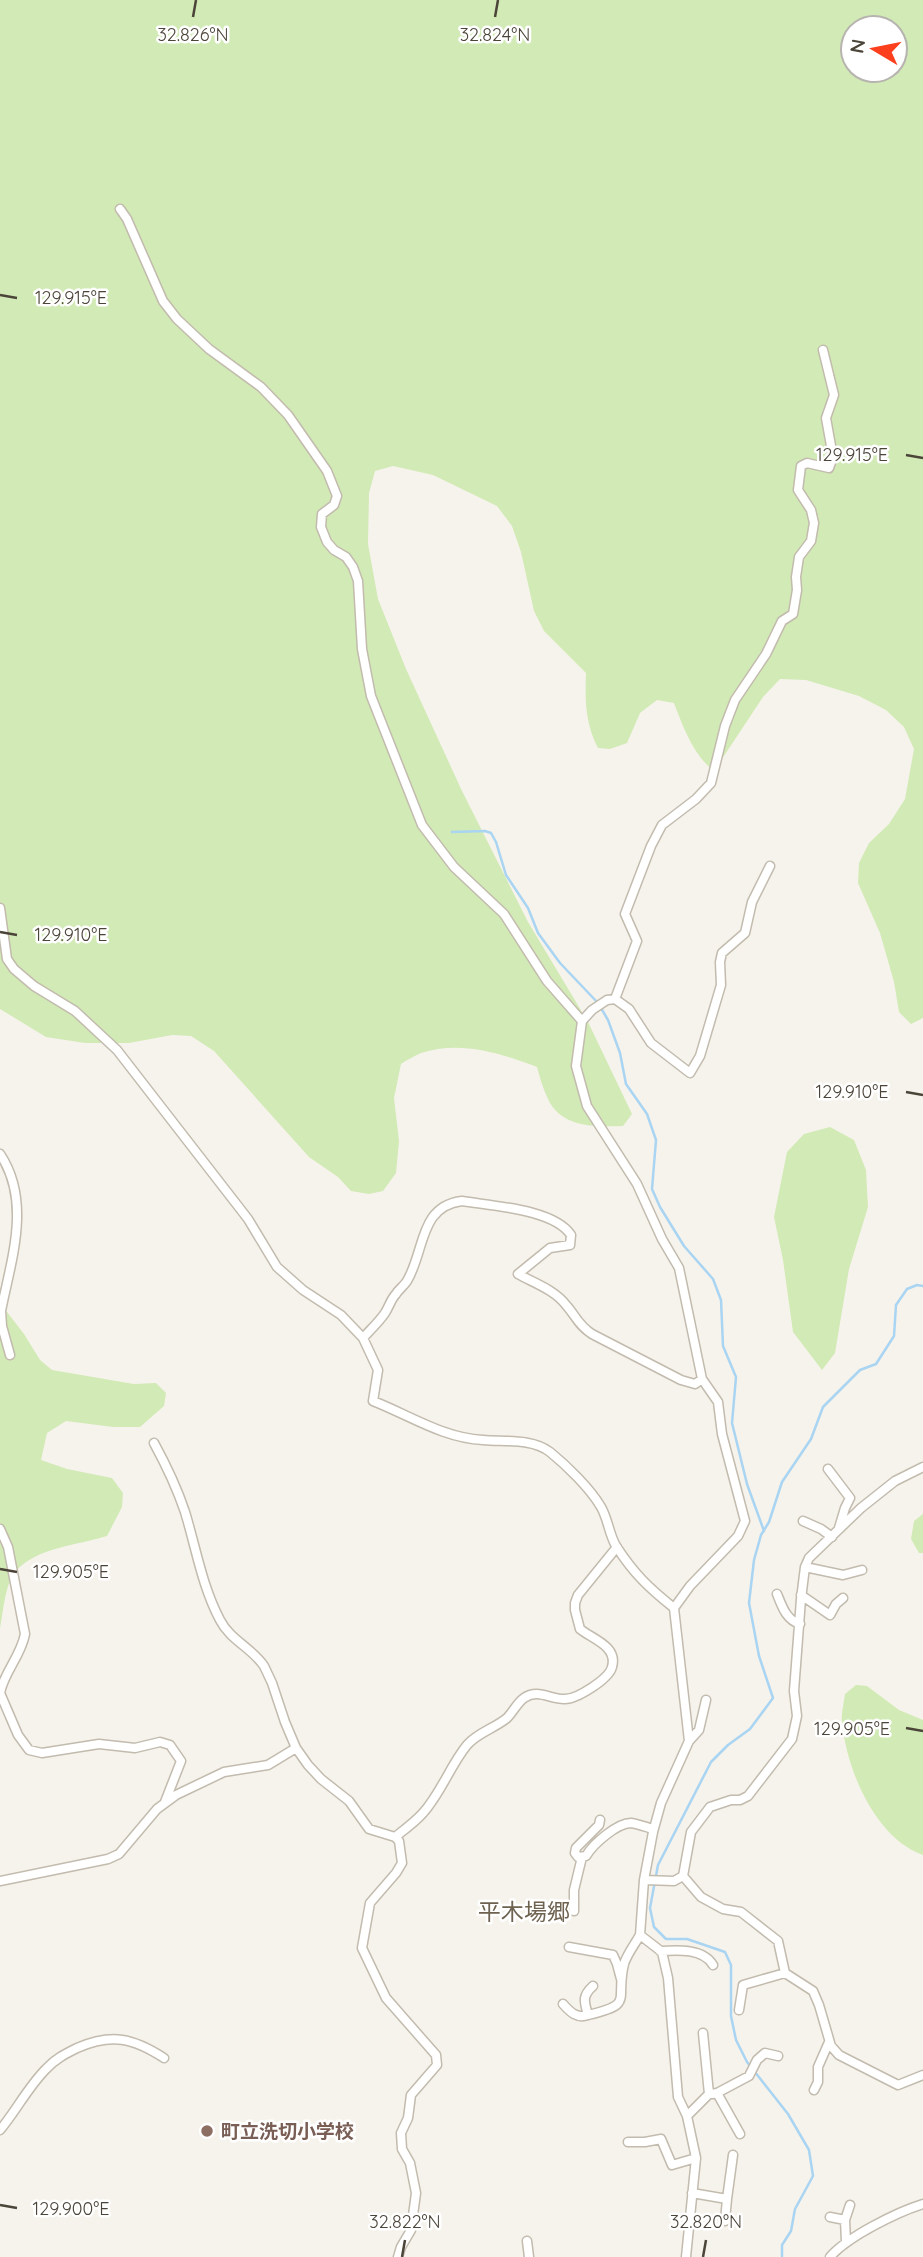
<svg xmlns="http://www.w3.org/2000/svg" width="923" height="2257" font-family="Quicksand,'Noto Sans JP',sans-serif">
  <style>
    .green { fill: #d2eab5; fill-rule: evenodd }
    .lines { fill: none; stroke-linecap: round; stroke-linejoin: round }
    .stream { stroke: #a9d4f2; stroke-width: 2.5 }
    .minor-casing { stroke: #c2bbae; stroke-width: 11 }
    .minor { stroke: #fff; stroke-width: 8 }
    .ticks { fill: none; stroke: #4b4439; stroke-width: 2.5 }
    .education-dot { fill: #8d6e63; stroke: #fff; stroke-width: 2.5 }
    .labels { text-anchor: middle; stroke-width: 5; stroke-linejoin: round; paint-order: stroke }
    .education-label { font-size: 19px; font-weight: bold; fill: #785e54; stroke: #fff; text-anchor: start }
    .quarter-label { font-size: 23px; fill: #6e6250; stroke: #fff }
    .ticks-label { font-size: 18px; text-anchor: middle; fill: #4b4439; stroke: #fff; stroke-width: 5; stroke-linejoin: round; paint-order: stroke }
  </style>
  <rect width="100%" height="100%" fill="#f6f3ec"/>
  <path class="green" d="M 0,0 L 923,0 L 923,1018 L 911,1024 L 899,1012 L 894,982 L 880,933 L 858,883 L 859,863 L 869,843 L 889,824 L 905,799 L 914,749 L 904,727 L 886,710 L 859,696 L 806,680 L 780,679 L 763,697 L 714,771 C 694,756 683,727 674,703 L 657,700 L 640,713 L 627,743 L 610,749 L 598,748 C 585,723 585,700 586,673 L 544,631 L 534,611 L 521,552 L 512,526 L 497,506 L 433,475 L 393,466 L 375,471 L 369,493 L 368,544 L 378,599 L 406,669 L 462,791 L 528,922 L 588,1022 L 632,1114 L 623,1126 C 596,1127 561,1128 548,1099 C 543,1089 540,1078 537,1067 C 501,1053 459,1040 421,1053 C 414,1056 407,1060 401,1064 L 394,1098 L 399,1141 L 396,1173 L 383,1191 L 369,1194 L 351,1191 L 338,1177 L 309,1157 L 214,1051 L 191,1036 L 172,1035 L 129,1043 L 85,1043 L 46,1037 L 0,1009 ZM 853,28 L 895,28 L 895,70 L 853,70 Z
    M 830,1127 L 854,1140 L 866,1170 L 868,1207 L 849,1269 L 835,1353 L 822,1370 L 793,1332 L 783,1260 L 774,1217 L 787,1152 L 804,1134 Z
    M 0,1307 L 4,1308 L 24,1334 L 40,1360 L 52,1370 L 134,1384 L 156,1383 L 166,1393 L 164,1406 L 140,1427 L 113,1427 L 66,1421 L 47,1433 L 41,1460 L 67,1469 L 112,1478 L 123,1493 L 122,1507 L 107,1536 C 79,1545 37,1547 16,1571 C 5,1583 3,1613 0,1629 Z
    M 923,1514 L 923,1553 L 919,1553 L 911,1539 L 914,1521 Z
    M 856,1685 L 867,1686 L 899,1710 L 923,1720 L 923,1855 C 875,1838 846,1769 842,1721 C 841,1713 844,1703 845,1694 Z"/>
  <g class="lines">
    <path class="stream" d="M 452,832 L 485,831 L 491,833 L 496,842 L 506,875 L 528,908 L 538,933 L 560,963 L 598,1003
      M 601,1008 L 608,1020 L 620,1053 L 626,1084 L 647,1114 L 656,1140 L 652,1189 L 660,1207 L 684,1246 L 713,1279 L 721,1300 L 723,1346 L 736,1377 L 732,1423 L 747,1484 L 764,1531
      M 782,2257 L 782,2245 L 791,2231 L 795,2209 L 813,2176 L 809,2150 L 788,2114 L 747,2062 L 736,2040 L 731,2016 L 731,1965 L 725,1952 L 687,1939 L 666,1939 L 654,1927 L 650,1908 L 658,1865 L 711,1762 L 728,1745 L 750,1729 L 773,1698 L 759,1656 L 749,1603 L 754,1560 L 761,1535 L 769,1522 L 782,1482 L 811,1439 L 823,1407 L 860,1370 L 876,1364 L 894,1336 L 896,1305 L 907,1289 L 917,1285 L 923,1286"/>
    <defs>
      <path id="minor" d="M 120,209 L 127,219 L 163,301 L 177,319 L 209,349 L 261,387 L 288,415 L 327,471 L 337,496 L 334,505 L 322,514 L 321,527 L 327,542 L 334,550 L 346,557 L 353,567 L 358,581 L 362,649 L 371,696 L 422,825 L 454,867 L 504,914 L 547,981 L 582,1021
        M 0,908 L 7,959 L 14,969 L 34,986 L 75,1011 L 117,1050 L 248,1219 L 277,1267 L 303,1290 L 341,1315 L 363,1338 L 378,1370 L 373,1401 C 409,1415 443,1438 483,1440 C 504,1442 532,1438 550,1452 C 566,1465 590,1488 601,1507 C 608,1519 609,1534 616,1546 C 634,1574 649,1588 674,1608
        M 615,999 L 607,1000 L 592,1010 L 582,1021 L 576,1066 L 587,1106 L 637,1184 L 662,1239 L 679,1268 L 702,1379 L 718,1402 L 722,1434 L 745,1521 L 738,1536 L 690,1586 L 674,1608 L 689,1741 L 661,1803 L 653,1832 L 644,1880 L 640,1935 L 662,1952 L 668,1978 L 678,2097 L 687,2116 L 696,2158 L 686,2257
        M 615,999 L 637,941 L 625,914 L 651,846 L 662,825 L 696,799 L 711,783 L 725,726 L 735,700 L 766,654 L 782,621 L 793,614 L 797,590 L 796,577 L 799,557 L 811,541 L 814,523 L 811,510 L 798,490 L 801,466 L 807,463 L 829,468 L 833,457 L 826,418 L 834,395 L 823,350
        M 615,999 L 629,1009 L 651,1043 L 690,1073 L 700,1056 L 721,985 L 720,962 L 722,953 L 745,933 L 752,902 L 770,866
        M 0,1154 C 32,1202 11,1260 1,1311 L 2,1326 L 10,1355
        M 363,1338 C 370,1330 379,1322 385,1313 C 389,1307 391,1299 396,1294 C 399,1289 404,1286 407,1281 C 425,1251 419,1206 462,1201 C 492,1206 554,1209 571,1235 L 570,1245 L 550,1248 L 518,1274 C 534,1283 555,1290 566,1305 C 576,1316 578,1325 592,1334 L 681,1380 L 695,1384 L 702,1379
        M 154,1443 C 166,1465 177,1488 185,1512 C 196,1548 202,1586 220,1620 C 230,1640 252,1648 264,1666 L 272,1683 L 285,1722 L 296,1748 L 308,1765 L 321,1779 L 349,1801 L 369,1829 L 395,1837 L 399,1841 L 402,1863 L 396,1873 L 370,1903 L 362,1948 L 386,1998 L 436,2055 L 437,2065 L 411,2095 L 408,2118 L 401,2133 L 402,2149 L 410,2163 L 416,2193 L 411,2230 L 401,2247 L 398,2257
        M 923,1467 L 895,1481 L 861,1508 L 809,1558 L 805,1567 L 801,1599 L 794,1691 L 797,1716 L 792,1739 L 748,1796 L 740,1800 L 731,1800 L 710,1807 L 691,1832 L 683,1876 L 701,1897 L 723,1909 L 741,1912 L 778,1941 L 785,1973 L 813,1991 L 819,2005 L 831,2046 L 839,2055 L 898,2085 L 923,2075
        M 828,1469 L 850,1498 L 845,1508 L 839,1528
        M 803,1521 L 821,1529 L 832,1537
        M 0,1529 L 8,1547 L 25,1634 C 21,1656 4,1672 0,1693
        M 805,1567 L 843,1575 L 862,1570
        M 777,1594 C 782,1606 786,1620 800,1624
        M 801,1595 L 830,1615 L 836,1604 L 843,1598
        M 0,1693 L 18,1735 L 29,1750 L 42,1753 L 99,1744 L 135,1748 L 160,1742 L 170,1745 L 181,1761 L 165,1802
        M 689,1741 L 699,1730 L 706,1700
        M 600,1820 L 599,1825 L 576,1848 L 575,1853 L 578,1857 L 586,1856 C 593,1844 617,1823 631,1823 C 638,1824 646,1827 653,1829
        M 395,1837 C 404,1830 415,1822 423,1813 C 441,1793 450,1766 467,1745 C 477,1733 495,1728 507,1718 C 513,1712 517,1703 524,1698 C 538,1688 551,1700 565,1699 C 577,1699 609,1679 612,1667 C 618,1646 592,1639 580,1629 L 575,1610 L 575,1603 L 578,1595 L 617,1547
        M 644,1880 L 674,1881 L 683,1876
        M 0,1881 L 108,1859 L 119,1854 L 157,1809 L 176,1795 L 224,1772 L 268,1765 L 296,1748
        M 574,1911 L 574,1890 L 582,1857
        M 569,1947 L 613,1955 L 617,1964 L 621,1979
        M 660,1951 C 677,1950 703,1948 713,1965
        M 593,1986 C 582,1996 584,2001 588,2015 C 635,2004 615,2001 624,1964 C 627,1954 635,1944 640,1935
        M 563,2004 C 570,2012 577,2019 588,2015
        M 739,2010 L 743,1985 L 785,1973
        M 814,2090 L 818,2082 L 818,2067 L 829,2042
        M 717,2093 L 749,2076 L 757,2060 L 765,2053 L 778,2056
        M 712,2094 L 717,2093 L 740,2134
        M 687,2116 L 709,2094 L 703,2033
        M 0,2130 C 16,2111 28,2087 46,2069 C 55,2059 65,2054 77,2048 C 112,2033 133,2038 164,2058
        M 628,2142 L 645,2142 L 661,2139 L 672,2165 L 696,2158
        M 692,2193 L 727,2199 L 725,2221
        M 727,2199 L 733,2155
        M 830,2217 L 845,2220
        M 527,2241 L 529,2257
        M 846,2242 L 845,2220 L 850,2205
        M 830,2257 C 847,2237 897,2212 923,2204"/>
    </defs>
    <use href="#minor" class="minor-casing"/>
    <use href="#minor" class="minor"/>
  </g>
  <path class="ticks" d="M 193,17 L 196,0M 495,17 L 498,0M 0,295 L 17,298M 906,455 L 923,458M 0,932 L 17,935M 906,1092 L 923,1095M 0,1569 L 17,1572M 906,1728 L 923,1731M 0,2205 L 17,2208M 402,2257 L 405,2240M 703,2257 L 706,2240"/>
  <circle class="education-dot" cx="207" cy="2131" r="7"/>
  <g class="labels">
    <g class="education-label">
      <text x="221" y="2138">町立洗切小学校</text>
    </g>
    <g class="quarter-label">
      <text x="524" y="1920">平木場郷</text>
    </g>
  </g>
  <g class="ticks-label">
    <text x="193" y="41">32.826°N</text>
    <text x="495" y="41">32.824°N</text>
    <text x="71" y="304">129.915°E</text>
    <text x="852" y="461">129.915°E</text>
    <text x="71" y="941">129.910°E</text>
    <text x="852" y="1098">129.910°E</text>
    <text x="71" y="1578">129.905°E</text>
    <text x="852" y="1735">129.905°E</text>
    <text x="71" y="2215">129.900°E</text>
    <text x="405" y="2228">32.822°N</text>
    <text x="706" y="2228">32.820°N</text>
  </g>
  <g transform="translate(874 49) rotate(280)"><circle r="33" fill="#ffffff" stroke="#b7b4b0" stroke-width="2"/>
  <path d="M0-5L12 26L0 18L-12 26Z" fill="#fc3f1d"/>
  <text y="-10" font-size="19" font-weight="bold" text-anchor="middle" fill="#4b4439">N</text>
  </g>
</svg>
